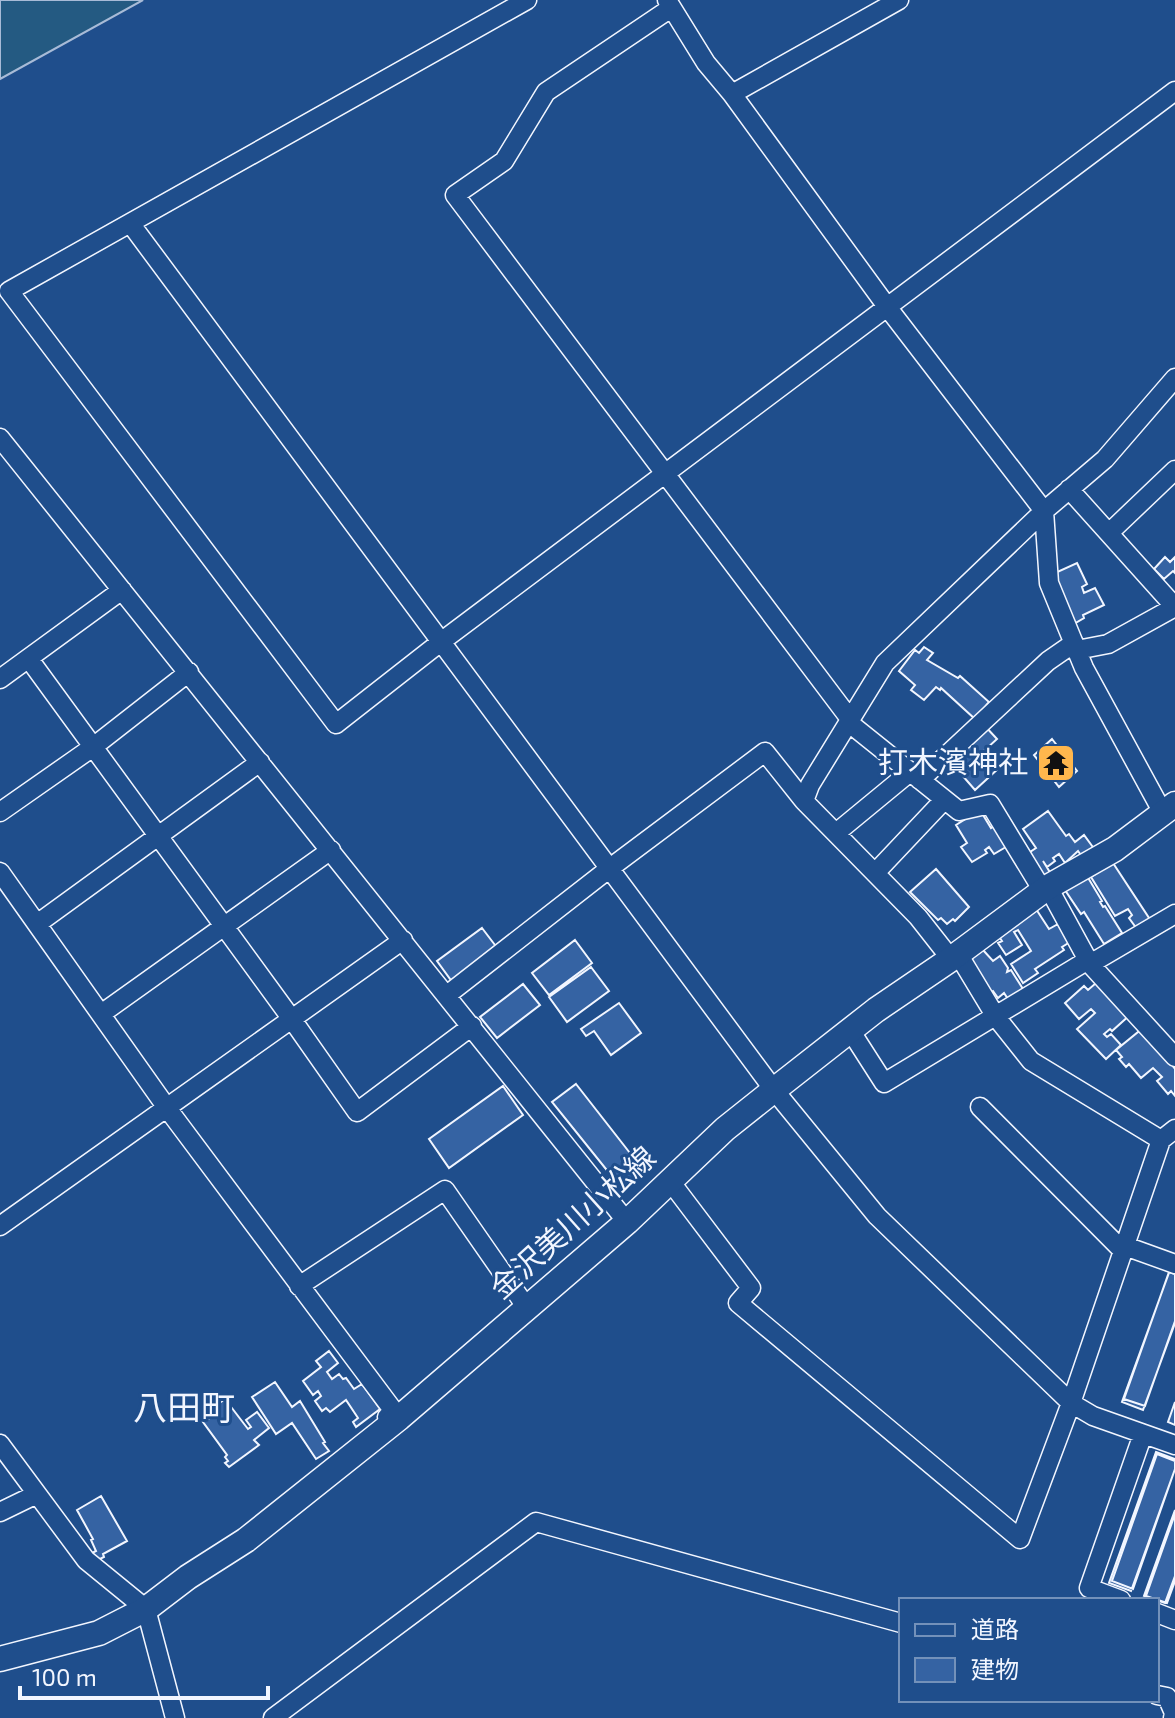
<svg xmlns="http://www.w3.org/2000/svg" width="1175" height="1718" font-family="'Exo 2','Noto Sans JP',sans-serif">
  <style>
    .green { fill: #245a82; stroke: #a8bbd7; stroke-width: 2 }
    .building { fill: #3563a3; stroke: #f2f6ff; stroke-width: 2 }
    .lines { fill: none; stroke-linecap: round; stroke-linejoin: round }
    .minor-casing { stroke: #f2f6ff; stroke-width: 21 }
    .major-casing { stroke: #f2f6ff; stroke-width: 27 }
    .minor { stroke: #1f4e8c; stroke-width: 18 }
    .major { stroke: #1f4e8c; stroke-width: 24 }
    .labels { text-anchor: middle; stroke-width: 6; stroke-linejoin: round; paint-order: stroke }
    .poi-label { font-size: 30px; fill: #f2f6ff; stroke: #1f4e8c; text-anchor: end }
    .street-label { font-size: 30px; fill: #f2f6ff; stroke: #1f4e8c }
    .quarter-label { font-size: 34px; fill: #f2f6ff; stroke: #1f4e8c }
  </style>
  <rect width="100%" height="100%" fill="#1f4e8c"/>
  <path class="green" d="M 0,0 L 143,0 L 0,79 Z"/>
  <path class="building" d="M 1165,557 L 1170,562 L 1175,557 L 1175,573 L 1173,571 L 1164,579 L 1154,569 Z
    M 1077,563 L 1087,584 L 1082,587 L 1084,593 L 1095,588 L 1104,605 L 1083,615 L 1084,618 L 1072,625 L 1055,573 Z
    M 924,647 L 933,653 L 927,660 L 958,678 L 960,676 L 989,702 L 975,719 L 941,688 L 940,690 L 936,687 L 924,700 L 911,690 L 915,685 L 899,671 L 915,650 L 919,653 Z
    M 984,725 L 997,739 L 974,760 L 977,763 L 988,756 L 999,768 L 975,790 L 948,759 Z
    M 1052,739 L 1077,771 L 1059,787 L 1034,755 Z
    M 980,810 L 991,828 L 999,823 L 1011,844 L 994,854 L 989,847 L 985,850 L 987,853 L 972,862 L 961,847 L 967,843 L 956,825 Z
    M 1048,811 L 1066,836 L 1069,834 L 1075,842 L 1084,835 L 1095,850 L 1083,858 L 1078,851 L 1065,863 L 1059,854 L 1053,858 L 1055,861 L 1047,867 L 1043,861 L 1051,874 L 1045,878 L 1027,854 L 1036,848 L 1023,829 Z
    M 1113,863 L 1151,921 L 1137,929 L 1129,918 L 1132,915 L 1128,909 L 1115,916 L 1091,877 Z
    M 936,869 L 969,907 L 955,921 L 953,919 L 947,924 L 941,918 L 938,920 L 910,892 Z
    M 1087,876 L 1102,901 L 1100,902 L 1103,907 L 1105,906 L 1122,933 L 1104,944 L 1084,912 L 1081,914 L 1065,890 Z
    M 1036,909 L 1049,929 L 1058,924 L 1070,942 L 1062,947 L 1064,950 L 1035,969 L 1038,973 L 1023,983 L 1011,964 L 1031,951 L 1018,930 L 1014,932 L 1022,945 L 1006,955 L 998,943 L 1002,941 L 998,935 Z
    M 482,928 L 498,949 L 453,983 L 437,961 Z
    M 575,940 L 592,963 L 549,995 L 532,973 Z
    M 983,950 L 993,961 L 1000,956 L 1008,968 L 1007,972 L 1011,970 L 1023,989 L 1008,999 L 1004,993 L 998,998 L 993,991 L 984,997 L 970,958 Z
    M 591,967 L 609,991 L 567,1022 L 549,997 Z
    M 1096,983 L 1131,1014 L 1112,1031 L 1110,1029 L 1104,1034 L 1107,1037 L 1111,1034 L 1121,1045 L 1106,1059 L 1077,1029 L 1095,1013 L 1091,1009 L 1079,1019 L 1065,1003 L 1084,986 L 1088,990 Z
    M 523,984 L 540,1005 L 497,1038 L 480,1017 Z
    M 619,1003 L 641,1033 L 611,1055 L 594,1031 L 586,1036 L 581,1029 Z
    M 1143,1028 L 1175,1069 L 1175,1096 L 1171,1091 L 1168,1094 L 1157,1081 L 1162,1077 L 1153,1068 L 1141,1078 L 1129,1064 L 1126,1067 L 1119,1059 L 1122,1057 L 1116,1050 Z
    M 576,1084 L 644,1171 L 622,1189 L 552,1102 Z
    M 503,1086 L 523,1115 L 449,1168 L 429,1139 Z
    M 1170,1270 L 1175,1272 L 1175,1323 L 1143,1410 L 1122,1402 Z
    M 1169,1272 L 1175,1274 L 1175,1321 L 1145,1406 L 1124,1399 Z
    M 329,1351 L 338,1363 L 327,1372 L 332,1379 L 339,1374 L 343,1379 L 346,1378 L 354,1389 L 362,1384 L 380,1409 L 356,1427 L 353,1422 L 358,1418 L 346,1400 L 330,1412 L 326,1408 L 322,1411 L 315,1401 L 321,1396 L 318,1391 L 313,1395 L 303,1381 L 321,1367 L 316,1361 Z
    M 275,1382 L 292,1407 L 300,1401 L 325,1442 L 323,1443 L 329,1451 L 316,1459 L 292,1423 L 276,1434 L 252,1397 Z
    M 225,1399 L 248,1429 L 251,1427 L 246,1420 L 257,1412 L 269,1428 L 254,1440 L 259,1445 L 229,1467 L 225,1463 L 228,1461 L 225,1457 L 227,1455 L 203,1422 L 210,1418 L 206,1413 Z
    M 1175,1402 L 1175,1425 L 1168,1422 Z
    M 1156,1452 L 1175,1459 L 1175,1469 L 1131,1591 L 1109,1583 Z
    M 1157,1454 L 1175,1461 L 1175,1469 L 1133,1589 L 1112,1581 Z
    M 101,1496 L 127,1541 L 103,1554 L 104,1557 L 94,1562 L 90,1554 L 96,1551 L 91,1540 L 93,1539 L 77,1510 Z
    M 1175,1510 L 1175,1576 L 1165,1603 L 1144,1596 Z
    M 1175,1514 L 1175,1581 L 1167,1603 L 1146,1596 Z"/>
  <g class="lines">
    <defs>
      <path id="minor" d="M 527,0 L 9,291 L 336,724 L 442,641 L 1175,91
        M 667,0 L 706,63 L 732,94 L 888,308 L 1044,511 L 1049,583 L 1084,668 L 1163,813
        M 671,8 L 546,92 L 504,161 L 455,195 L 850,719
        M 732,94 L 899,0
        M 130,223 L 774,1090 L 877,1216 L 1071,1403 L 1093,1416 L 1175,1445
        M 0,438 L 627,1222
        M 1069,489 L 1175,607
        M 1109,533 L 1175,470
        M 1077,650 L 1108,644 L 1175,607
        M 29,659 L 291,1018 L 357,1112 L 472,1026
        M 0,679 L 122,590
        M 848,722 L 959,811 L 990,804 L 1043,891
        M 920,780 L 1048,661 L 1074,643
        M 0,812 L 93,747 L 189,672
        M 836,833 L 910,772
        M 0,872 L 167,1108 L 399,1418 L 387,1417
        M 875,873 L 944,800
        M 1048,887 L 1090,964 L 1175,1057
        M 37,924 L 260,762
        M 958,954 L 996,1017 L 1031,1061 L 1161,1140
        M 951,959 L 918,917 L 804,801 L 810,785 L 885,663 L 1044,511 L 1105,459 L 1175,378
        M 1090,964 L 1175,914
        M 447,995 L 610,868 L 765,752 L 804,801
        M 101,1014 L 331,850
        M 850,1030 L 884,1083 L 1088,960
        M 980,1107 L 1123,1251
        M 670,1181 L 751,1288 L 738,1303 L 1020,1539 L 1071,1403 L 1161,1140 L 1175,1129
        M 0,1226 L 403,940
        M 1125,1246 L 1175,1264
        M 299,1286 L 445,1190 L 527,1308
        M 0,1444 L 86,1560 L 146,1609 L 175,1718
        M 0,1512 L 37,1494
        M 1121,1600 L 1089,1588 L 1143,1434
        M 1157,1613 L 1175,1620
        M 1157,1695 L 1167,1697 L 1174,1713 L 1173,1718
        M 273,1718 L 536,1522 L 901,1623"/>
      <path id="major" d="M 0,1659 L 99,1633 L 146,1609 L 188,1577 L 246,1540 L 399,1418 L 627,1222 L 725,1129 L 774,1090 L 876,1010 L 951,959 L 1048,887 L 1115,849 L 1175,804"/>
    </defs>
    <use href="#minor" class="minor-casing"/>
    <use href="#major" class="major-casing"/>
    <use href="#minor" class="minor"/>
    <use href="#major" class="major"/>
  </g>
  <defs>
    <symbol id="temple-square" viewBox="-11 -11 22 22"><rect x="-9" y="-9" width="18" height="18" rx="4" fill="#ffb74d" stroke="#1f4e8c"/><path d="M0-6L5-2H3V0L6.5 2.5H4V6H1.5V3h-3V6H-4V2.5H-6.5L-3 0V-2H-5Z" fill="#111"/></symbol>
  </defs>
  <g fill-rule="evenodd">
    <use href="#temple-square" x="1034" y="741" width="44" height="44"/>
  </g>
  <g class="labels">
    <g class="poi-label">
      <text x="1028" y="773">打木濱神社</text>
    </g>
    <g class="street-label">
      <text transform="translate(573 1223) rotate(-42)" y="10">金沢美川小松線</text>
    </g>
    <g class="quarter-label">
      <text x="184" y="1420">八田町</text>
    </g>
  </g>
  <rect x="899" y="1598" width="260" height="104" fill="#1f4e8c" stroke="#7391ba" stroke-width="2"/>
  <rect x="915" y="1624" width="40" height="12" fill="#1f4e8c" stroke="#7391ba" stroke-width="2"/>
  <text x="971" y="1638" font-size="24" fill="#f2f6ff">道路</text>
  <rect x="915" y="1658" width="40" height="24" fill="#3563a3" stroke="#7391ba" stroke-width="2"/>
  <text x="971" y="1678" font-size="24" fill="#f2f6ff">建物</text>
  <path d="M20 1686v12h248v-12" fill="none" stroke="#f2f6ff" stroke-width="4"/>
  <text x="32" y="1686" font-size="24" fill="#f2f6ff" stroke="#1f4e8c" stroke-width="6" paint-order="stroke">100 m</text>
</svg>
